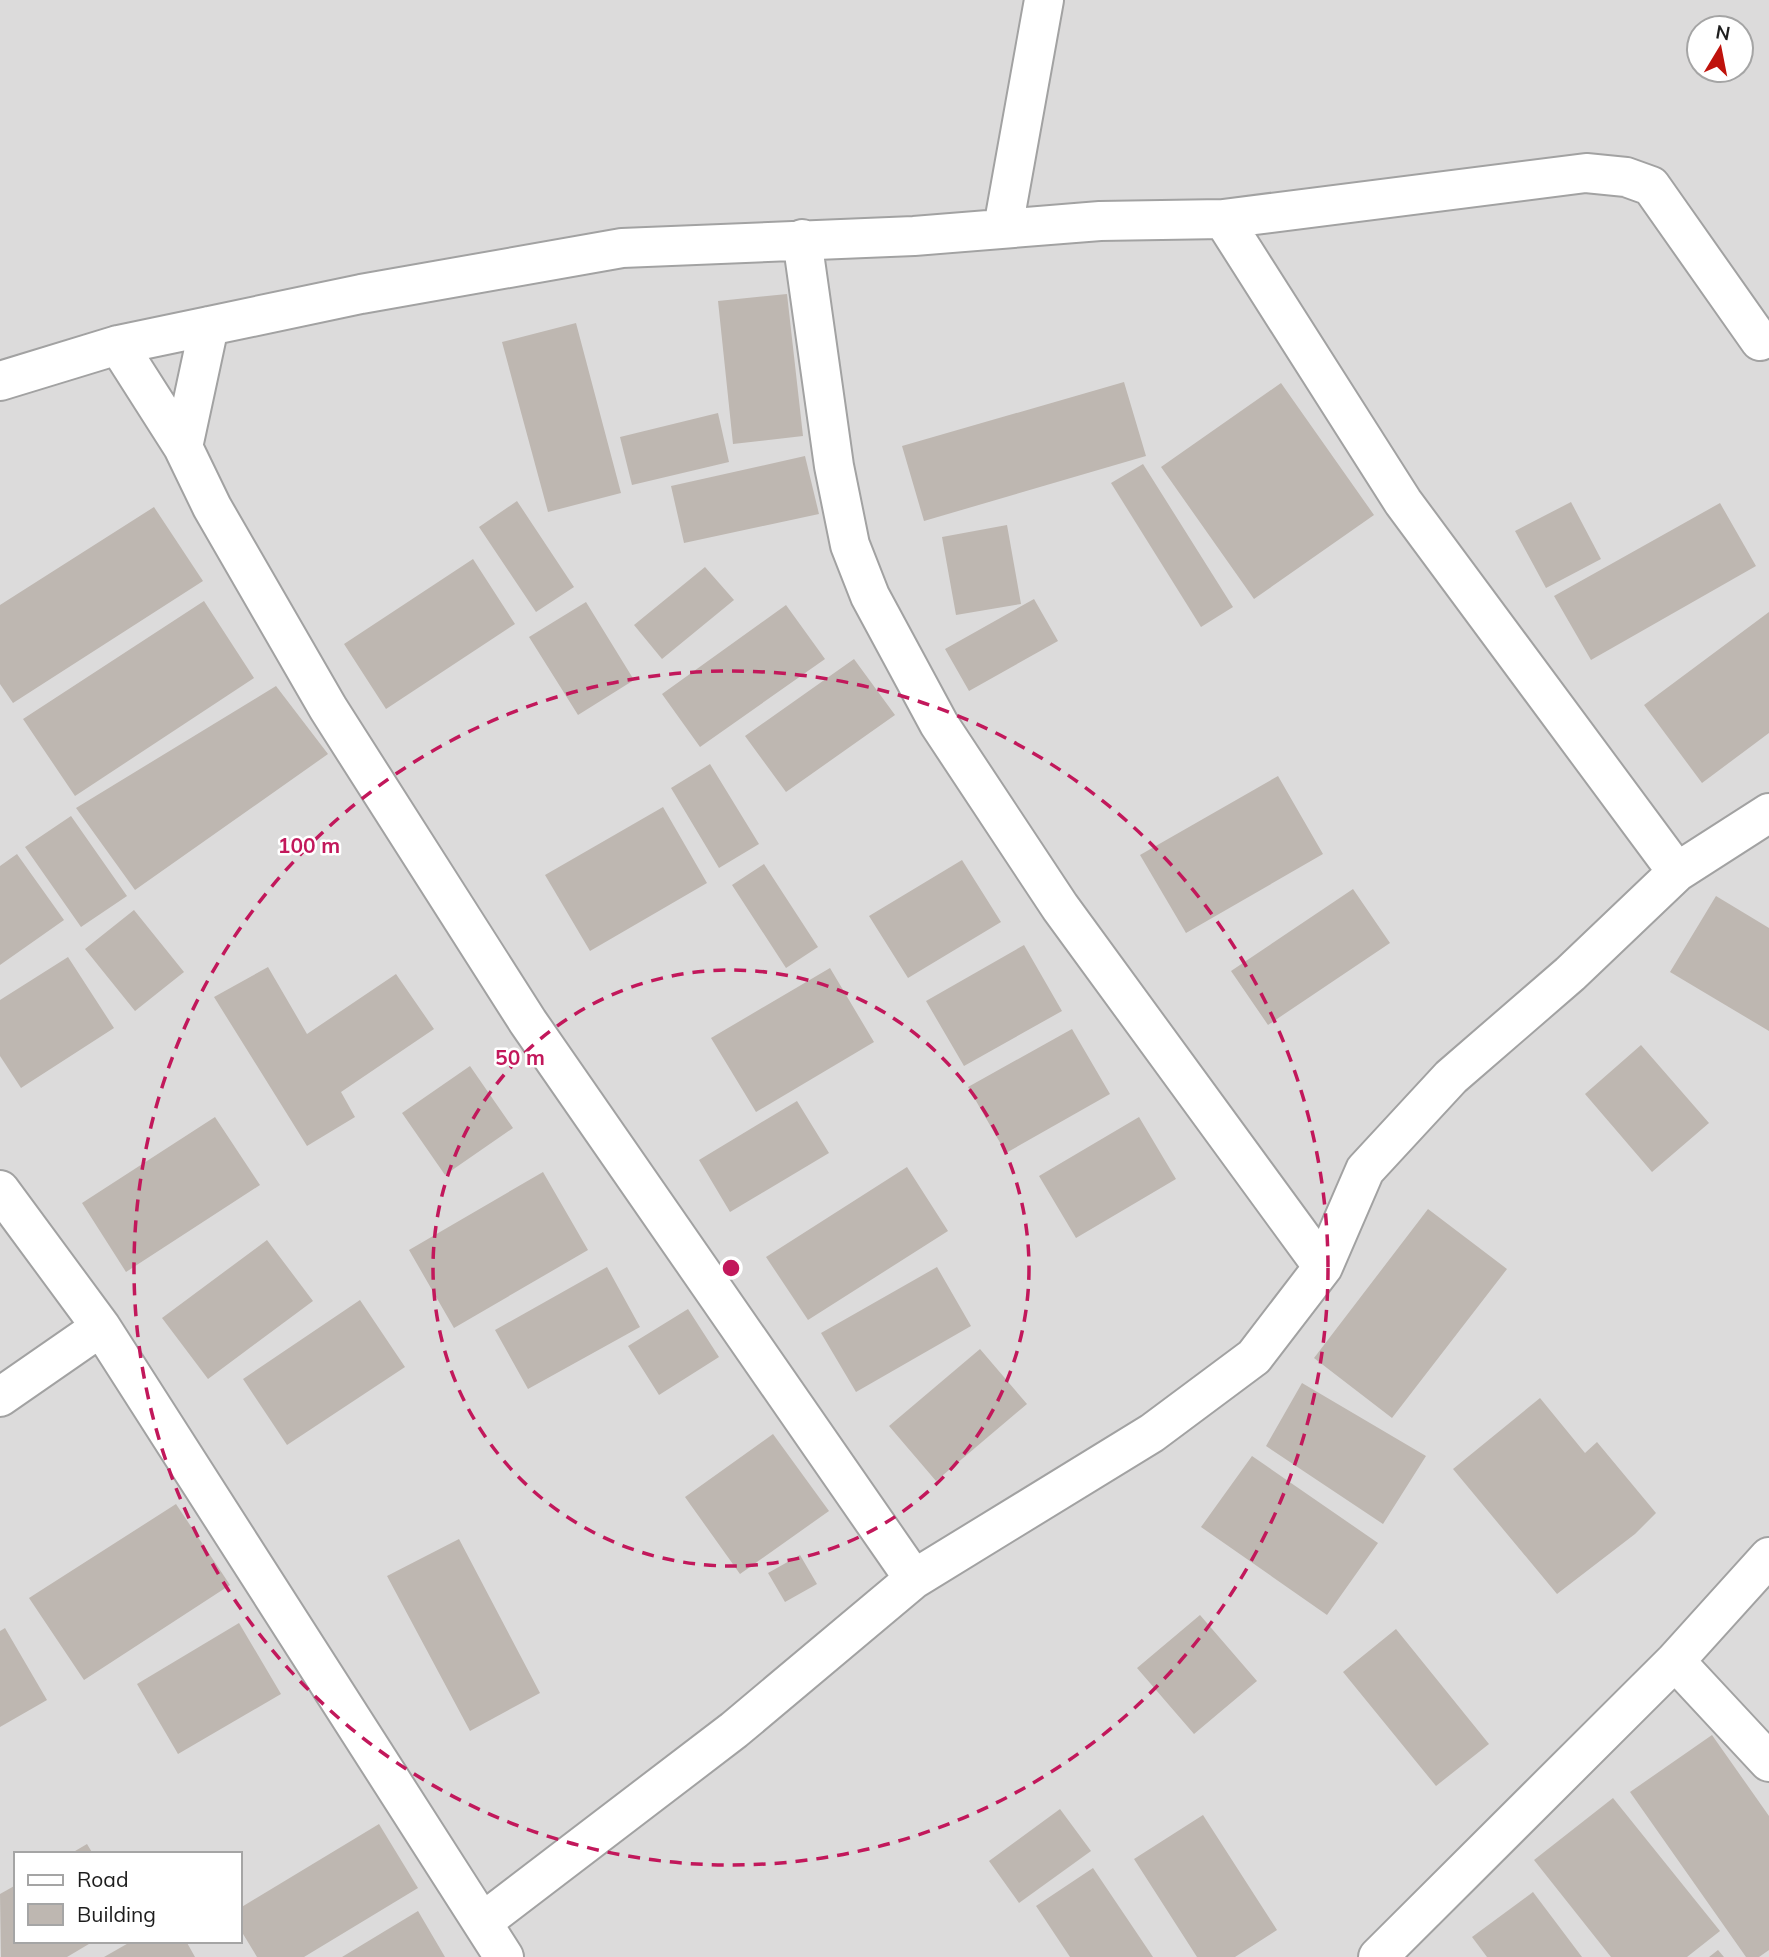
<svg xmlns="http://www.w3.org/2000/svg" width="1769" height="1957" font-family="Mulish,sans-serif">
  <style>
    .residential { fill: #dcdbdb; fill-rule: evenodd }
    .building { fill: #beb7b1 }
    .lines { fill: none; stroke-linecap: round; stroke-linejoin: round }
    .street-casing { stroke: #a2a2a2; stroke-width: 42 }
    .street { stroke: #fff; stroke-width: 38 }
    .ring { fill: none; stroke: #c2185b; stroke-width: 3.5; stroke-dasharray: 12 9 }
    .centre { fill: #c2185b; stroke: #fff; stroke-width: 3.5 }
    .ring-label { font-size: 21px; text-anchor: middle; font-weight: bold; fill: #c2185b; stroke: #fff; stroke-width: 5; stroke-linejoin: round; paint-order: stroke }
  </style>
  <rect width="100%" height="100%" fill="#eeebe4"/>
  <path class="residential" d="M 0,0 L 1769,0 L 1769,1957 L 0,1957 ZM 1699,28 L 1741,28 L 1741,70 L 1699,70 ZM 16,1854 L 240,1854 L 240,1941 L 16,1941 Z"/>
  <path class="building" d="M 787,294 L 803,436 L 733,444 L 718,301 Z
    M 576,323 L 621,493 L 548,512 L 502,342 Z
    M 1124,382 L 1146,456 L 924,521 L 902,446 Z
    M 1281,383 L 1374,515 L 1254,599 L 1161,467 Z
    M 718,413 L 729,462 L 632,485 L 620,437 Z
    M 805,456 L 819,514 L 684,543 L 671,486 Z
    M 1143,464 L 1233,607 L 1201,627 L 1111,483 Z
    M 517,501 L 574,587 L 536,612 L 479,527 Z
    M 1571,502 L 1601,559 L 1546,588 L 1515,531 Z
    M 1720,503 L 1756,566 L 1591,660 L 1554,596 Z
    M 154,507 L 203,581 L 13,703 L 0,684 L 0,605 Z
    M 1007,525 L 1021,604 L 956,615 L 942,537 Z
    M 473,559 L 515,624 L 386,709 L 344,644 Z
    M 705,567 L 734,600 L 662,659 L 634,625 Z
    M 1034,599 L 1058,641 L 969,691 L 945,649 Z
    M 204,601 L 254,678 L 75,796 L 23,719 Z
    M 586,602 L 634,680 L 578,715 L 529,637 Z
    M 786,605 L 825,659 L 700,747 L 662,694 Z
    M 1769,612 L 1769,733 L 1702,783 L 1644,705 Z
    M 854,659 L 895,715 L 786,792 L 745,736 Z
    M 276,686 L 328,754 L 135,890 L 76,808 Z
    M 710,764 L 759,844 L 719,868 L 671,788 Z
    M 1278,776 L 1323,854 L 1186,933 L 1140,855 Z
    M 663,807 L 707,883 L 590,951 L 545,875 Z
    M 71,816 L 127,896 L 81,927 L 25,847 Z
    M 17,854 L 64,920 L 0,965 L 0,866 Z
    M 962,860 L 1001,922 L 908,978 L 869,916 Z
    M 764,864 L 818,947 L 786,968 L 732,885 Z
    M 1353,889 L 1390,943 L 1268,1025 L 1231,971 Z
    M 1716,896 L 1769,928 L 1769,1031 L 1670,972 Z
    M 134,910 L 184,972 L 135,1011 L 85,949 Z
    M 1024,945 L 1062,1011 L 964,1066 L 926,1001 Z
    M 68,957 L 114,1028 L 21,1088 L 0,1056 L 0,1000 Z
    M 268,967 L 307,1034 L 396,974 L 434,1029 L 341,1092 L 355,1117 L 307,1146 L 214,997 Z
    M 830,968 L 874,1042 L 756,1112 L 711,1038 Z
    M 1072,1029 L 1110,1094 L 1006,1153 L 968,1087 Z
    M 1641,1045 L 1709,1123 L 1652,1172 L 1585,1094 Z
    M 470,1066 L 513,1128 L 445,1175 L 402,1113 Z
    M 797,1101 L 829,1153 L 730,1212 L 699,1160 Z
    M 215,1117 L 260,1185 L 126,1272 L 82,1203 Z
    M 1139,1117 L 1176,1179 L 1076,1238 L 1039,1176 Z
    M 907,1167 L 948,1231 L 808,1320 L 766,1257 Z
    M 543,1172 L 588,1250 L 454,1328 L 409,1250 Z
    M 1428,1209 L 1507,1269 L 1392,1418 L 1314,1358 Z
    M 267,1240 L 313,1301 L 208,1379 L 162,1318 Z
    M 607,1267 L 640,1327 L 528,1389 L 495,1330 Z
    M 937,1267 L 971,1326 L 856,1392 L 821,1333 Z
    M 360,1300 L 405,1367 L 287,1445 L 243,1379 Z
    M 688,1309 L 719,1357 L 659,1395 L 628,1346 Z
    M 980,1349 L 1027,1404 L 936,1481 L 889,1426 Z
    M 1302,1383 L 1426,1456 L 1383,1524 L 1266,1446 Z
    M 1540,1398 L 1585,1453 L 1597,1442 L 1656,1513 L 1635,1534 L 1557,1594 L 1453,1469 Z
    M 773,1434 L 829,1511 L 740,1574 L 685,1497 Z
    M 1252,1456 L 1378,1543 L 1327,1615 L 1201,1527 Z
    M 176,1504 L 230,1585 L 84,1680 L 29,1598 Z
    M 459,1539 L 540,1693 L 470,1731 L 387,1576 Z
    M 800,1555 L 817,1584 L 785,1602 L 768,1573 Z
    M 1200,1615 L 1257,1681 L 1194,1734 L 1137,1668 Z
    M 239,1623 L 281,1694 L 178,1754 L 137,1684 Z
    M 5,1628 L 47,1700 L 0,1727 L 0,1631 Z
    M 1396,1629 L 1489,1744 L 1436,1786 L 1343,1672 Z
    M 1712,1735 L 1769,1816 L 1769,1950 L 1759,1957 L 1746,1957 L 1630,1792 Z
    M 1613,1798 L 1720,1931 L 1687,1957 L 1611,1957 L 1534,1860 Z
    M 1060,1809 L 1091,1851 L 1019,1903 L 989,1861 Z
    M 1203,1815 L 1277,1930 L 1235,1957 L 1197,1957 L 1134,1859 Z
    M 379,1824 L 418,1888 L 304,1957 L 257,1957 L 240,1929 L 240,1908 Z
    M 87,1844 L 93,1854 L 70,1854 Z
    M 1093,1868 L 1153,1957 L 1070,1957 L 1036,1906 Z
    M 16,1885 L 16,1941 L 94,1941 L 67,1957 L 1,1957 L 0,1894 Z
    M 1533,1892 L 1582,1957 L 1487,1957 L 1472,1937 Z
    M 418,1911 L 445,1957 L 342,1957 Z
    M 132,1941 L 186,1941 L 195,1957 L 104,1957 Z
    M 1718,1950 L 1724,1957 L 1709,1957 Z"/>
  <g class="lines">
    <defs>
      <path id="street" d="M 1223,219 L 1403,502 L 1677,872
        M 1003,228 L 1044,0
        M 802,239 L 834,466 L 850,545 L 870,596 L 939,724 L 1060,907 L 1323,1267
        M 118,345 L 183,447 L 212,507 L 328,708 L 528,1022 L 914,1579
        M 0,381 L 118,345 L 209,326 L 361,294 L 622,248 L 914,236 L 1100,221 L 1223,219 L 1586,173 L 1626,177 L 1651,186 L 1760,341
        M 183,447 L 209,326
        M 0,1190 L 101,1327 L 504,1957
        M 0,1397 L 101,1327
        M 1675,1661 L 1769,1762
        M 484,1921 L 734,1730 L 914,1579 L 1152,1433 L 1254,1357 L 1323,1267 L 1365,1170 L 1451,1077 L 1570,974 L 1677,872 L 1769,813
        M 1378,1957 L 1675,1661 L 1769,1557"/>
    </defs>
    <use href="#street" class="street-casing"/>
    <use href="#street" class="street"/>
  </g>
  <g class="ring">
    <circle cx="731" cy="1268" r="298"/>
    <circle cx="731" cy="1268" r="597"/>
  </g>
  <circle cx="731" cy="1268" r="10" class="centre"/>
  <g class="ring-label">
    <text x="309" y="853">100 m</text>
    <text x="520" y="1065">50 m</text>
  </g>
  <rect x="14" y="1852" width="228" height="91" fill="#ffffff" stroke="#a5a5a5" stroke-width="2"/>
  <rect x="28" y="1875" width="35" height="10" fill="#ffffff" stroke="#a5a5a5" stroke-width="2"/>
  <text x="77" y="1887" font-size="21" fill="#1e1e1e">Road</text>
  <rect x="28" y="1904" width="35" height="21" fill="#beb7b1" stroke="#a5a5a5" stroke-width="2"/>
  <text x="77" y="1922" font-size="21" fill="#1e1e1e">Building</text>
  <g transform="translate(1720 49) rotate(10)"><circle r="33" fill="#ffffff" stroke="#a5a5a5" stroke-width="2"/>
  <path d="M0-5L12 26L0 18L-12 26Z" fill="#bf120c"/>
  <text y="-10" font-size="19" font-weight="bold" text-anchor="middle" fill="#1e1e1e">N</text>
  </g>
</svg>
